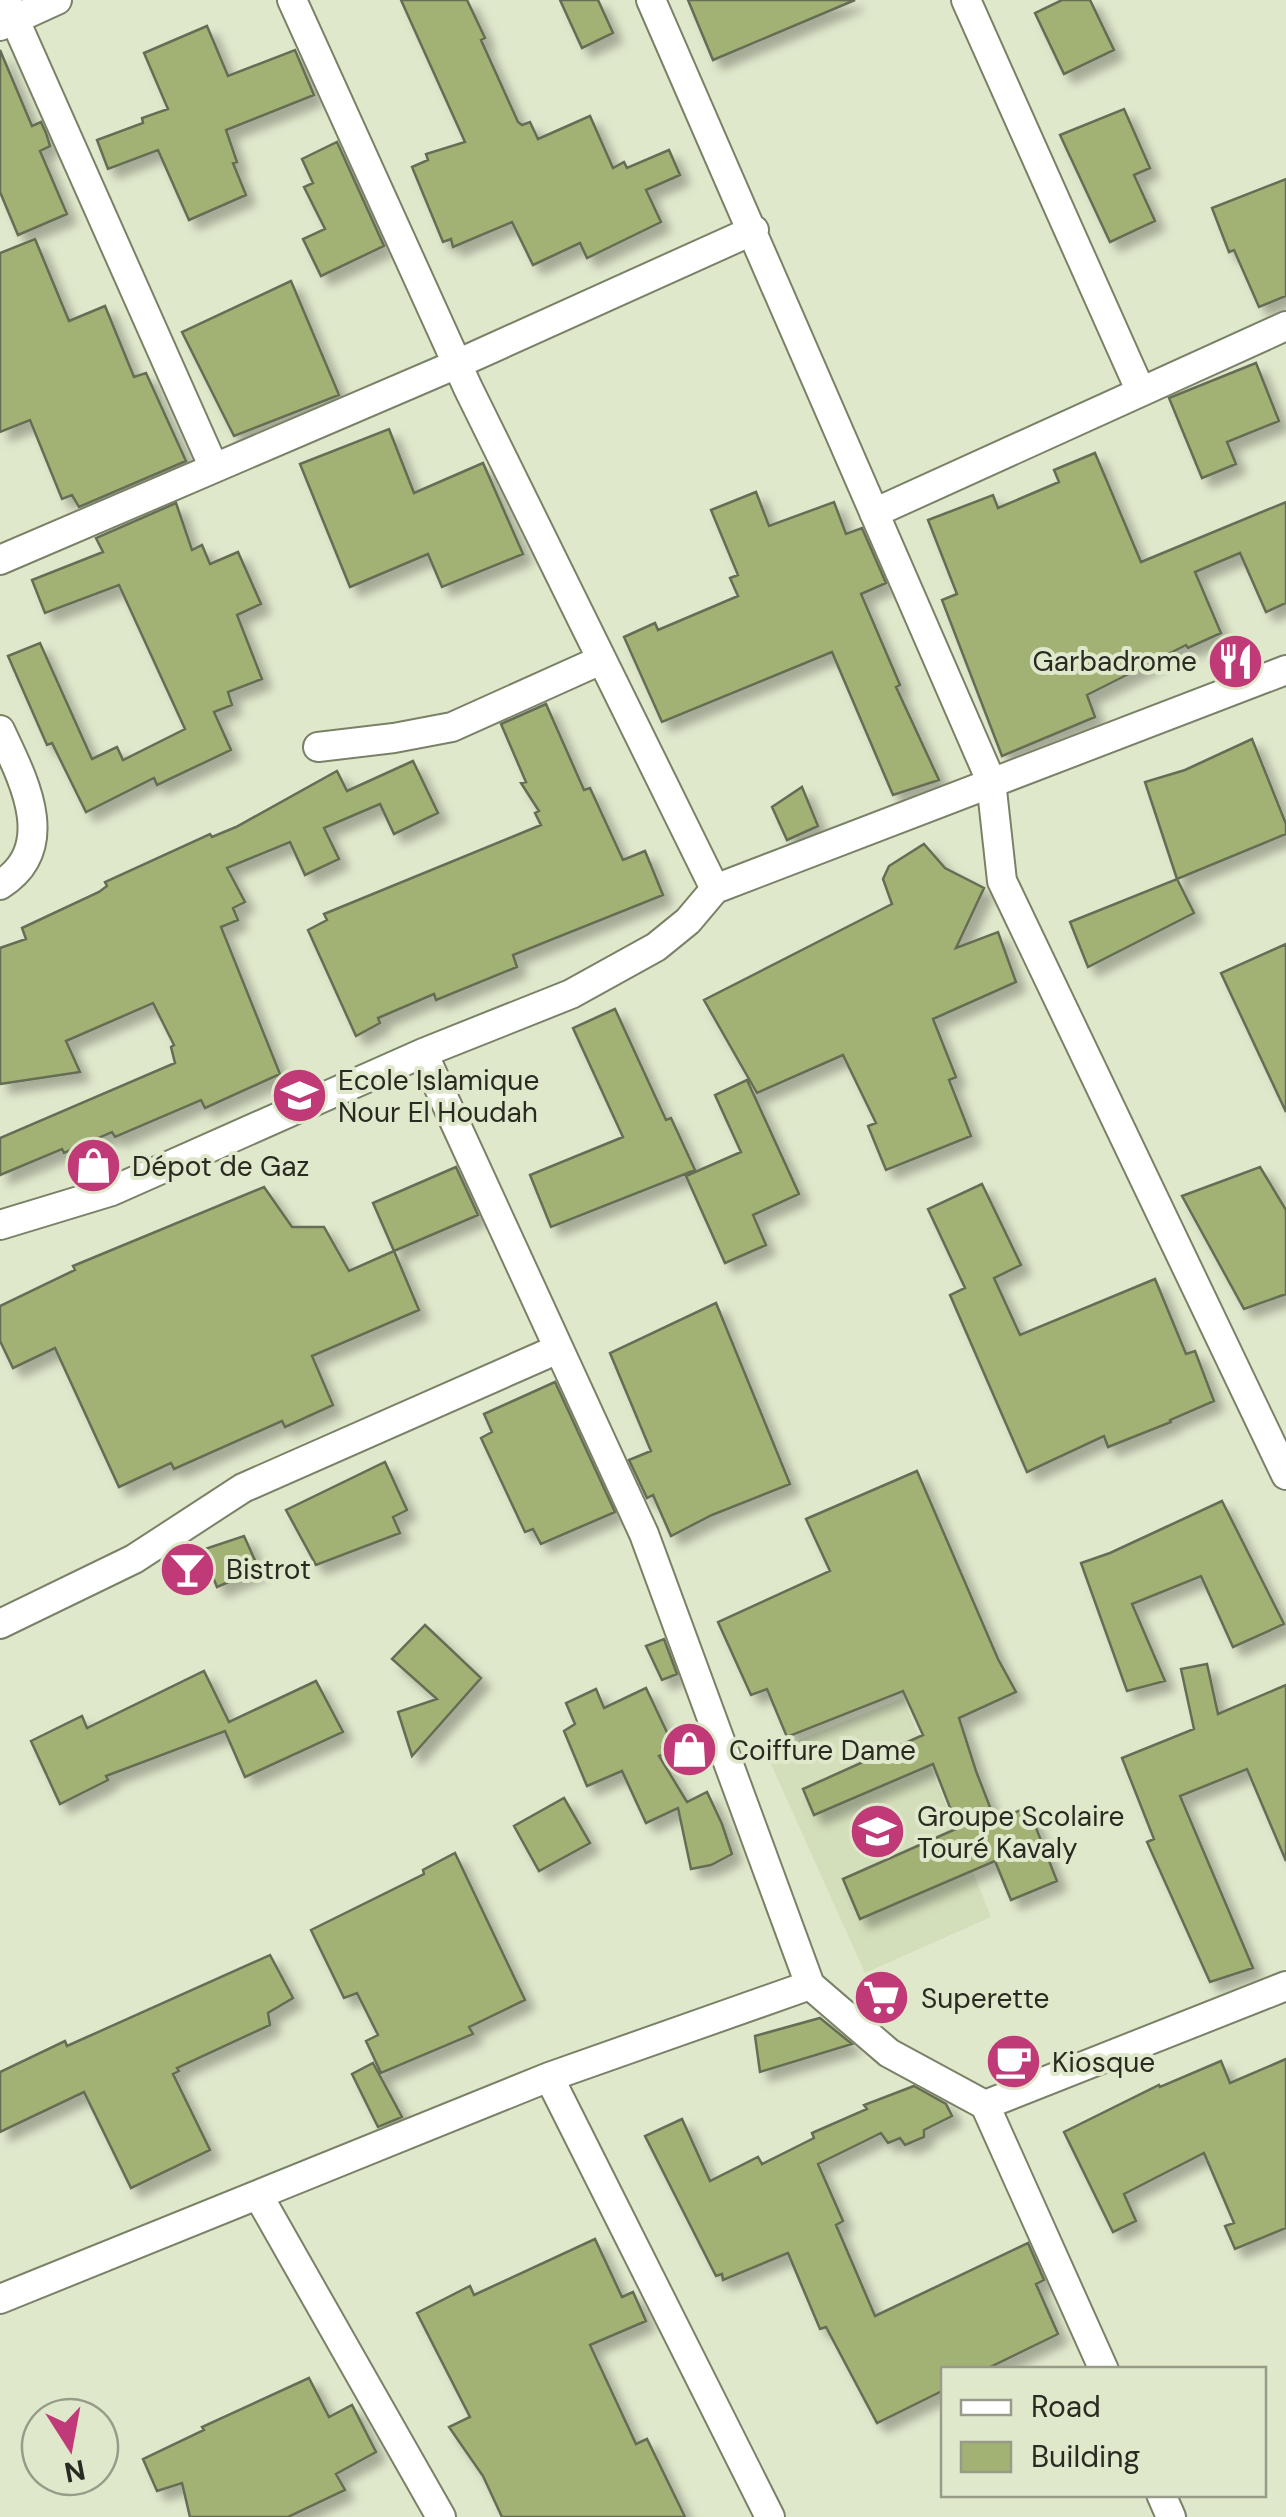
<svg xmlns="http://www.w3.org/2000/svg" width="1286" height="2517" font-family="'DM Sans',sans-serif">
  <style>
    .built { fill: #d3deba }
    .building { fill: #a2b275; stroke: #666d54; stroke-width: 2.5; filter: url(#shadow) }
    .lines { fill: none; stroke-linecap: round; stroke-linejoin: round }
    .minor-casing { stroke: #798167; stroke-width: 32 }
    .minor { stroke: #fff; stroke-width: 28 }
    .labels { text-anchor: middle; stroke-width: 8; stroke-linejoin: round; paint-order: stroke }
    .poi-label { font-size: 28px; fill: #282b21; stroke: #e0e8cc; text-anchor: start }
  </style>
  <defs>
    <filter id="shadow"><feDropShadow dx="9" dy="9" stdDeviation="5" flood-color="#0004"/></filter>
  </defs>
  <rect width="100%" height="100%" fill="#e0e8cc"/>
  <path class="built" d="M 903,1698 L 991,1917 L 865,1973 L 766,1753 Z"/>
  <path class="building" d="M 401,0 L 467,0 L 485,38 L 481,40 L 518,122 L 522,125 L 530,122 L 538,139 L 590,116 L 613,168 L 624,162 L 627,168 L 669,150 L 680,175 L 646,190 L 661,222 L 587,258 L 580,243 L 533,265 L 512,222 L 453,247 L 451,239 L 443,242 L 412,167 L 428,160 L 426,154 L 465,142 Z
    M 560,0 L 598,0 L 613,33 L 582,48 Z
    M 688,0 L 855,0 L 713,60 Z
    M 1062,0 L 1090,0 L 1114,50 L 1064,74 L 1035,13 Z
    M 207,26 L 228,76 L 295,50 L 314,95 L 226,130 L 237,162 L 233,163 L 246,195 L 189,220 L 158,150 L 108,169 L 97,140 L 143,123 L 142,118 L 168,109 L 144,53 Z
    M 0,50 L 32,126 L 41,122 L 46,133 L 50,146 L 40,151 L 67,214 L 18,235 L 0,192 Z
    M 1124,109 L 1150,168 L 1134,175 L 1155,221 L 1110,242 L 1060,135 Z
    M 337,142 L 384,246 L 321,276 L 303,239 L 325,229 L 304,187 L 313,183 L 302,159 Z
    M 1286,179 L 1286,296 L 1259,307 L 1234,250 L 1229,252 L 1212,208 Z
    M 35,239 L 69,321 L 105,306 L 134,377 L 146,373 L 186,461 L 79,507 L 72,495 L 62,499 L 30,420 L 0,432 L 0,253 Z
    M 291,281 L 339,395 L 234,436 L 182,332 Z
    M 1256,363 L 1279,421 L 1227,442 L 1236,464 L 1202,478 L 1169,398 Z
    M 389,429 L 414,493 L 483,463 L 523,554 L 442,587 L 428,554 L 350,587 L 300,464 Z
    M 1095,453 L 1141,562 L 1286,502 L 1286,603 L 1266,612 L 1240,553 L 1195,572 L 1221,633 L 1188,648 L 1186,645 L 1087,695 L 1095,717 L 1002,756 L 942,600 L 957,594 L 928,520 L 993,495 L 998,508 L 1059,482 L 1054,470 Z
    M 756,492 L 769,526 L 834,502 L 846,534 L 862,528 L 886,583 L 861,594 L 900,685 L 896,687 L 939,780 L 893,795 L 832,652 L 662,722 L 624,637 L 655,623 L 658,630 L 738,596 L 730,578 L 738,575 L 711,510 Z
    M 176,503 L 192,550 L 202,545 L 210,564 L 238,552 L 261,604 L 237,615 L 262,679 L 228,692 L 232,705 L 214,712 L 231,750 L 157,785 L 154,778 L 86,812 L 52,743 L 47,745 L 8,656 L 40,643 L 92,759 L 117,747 L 123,760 L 185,729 L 119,585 L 45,613 L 32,580 L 103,552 L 96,538 Z
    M 546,704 L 584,790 L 590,788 L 623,860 L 645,851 L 663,895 L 513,955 L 517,967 L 436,1000 L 434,994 L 378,1018 L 380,1023 L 356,1036 L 308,930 L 327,920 L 324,914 L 541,825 L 535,813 L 539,811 L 521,783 L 526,782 L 501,724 Z
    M 1252,739 L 1286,824 L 1286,834 L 1177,879 L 1145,782 L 1185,770 Z
    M 413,761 L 438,813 L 394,834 L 380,804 L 324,828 L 339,859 L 305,875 L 290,842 L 227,868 L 245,902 L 233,908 L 238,920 L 221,927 L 280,1074 L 205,1108 L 201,1100 L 115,1137 L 112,1132 L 64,1153 L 62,1149 L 0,1175 L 0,1138 L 175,1063 L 171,1047 L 174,1045 L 153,1003 L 66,1041 L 80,1072 L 0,1084 L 0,948 L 26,939 L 22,928 L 99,892 L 107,886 L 105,882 L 210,834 L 212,837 L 236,827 L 337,771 L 347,791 Z
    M 802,787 L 818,826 L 787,840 L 772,807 Z
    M 924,844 L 945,868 L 984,888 L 956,948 L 998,932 L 1016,982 L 933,1019 L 956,1077 L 949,1080 L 971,1136 L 886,1170 L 868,1126 L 876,1123 L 843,1055 L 757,1093 L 704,1000 L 892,904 L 883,879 L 889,866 Z
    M 1177,879 L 1194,913 L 1088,967 L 1070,922 Z
    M 1286,944 L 1286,1112 L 1221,973 Z
    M 615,1009 L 666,1120 L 671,1118 L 695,1170 L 551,1227 L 530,1175 L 623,1137 L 573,1028 Z
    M 747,1080 L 799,1194 L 753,1215 L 766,1245 L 725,1263 L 686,1176 L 741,1152 L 715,1095 Z
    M 456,1167 L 478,1215 L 394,1251 L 373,1203 Z
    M 1260,1167 L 1286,1210 L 1286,1294 L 1244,1309 L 1182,1196 Z
    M 982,1184 L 1021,1265 L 994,1278 L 1020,1335 L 1155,1279 L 1186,1354 L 1195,1351 L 1214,1401 L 1170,1420 L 1171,1422 L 1108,1447 L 1104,1436 L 1027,1472 L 950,1295 L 965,1288 L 928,1209 Z
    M 264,1187 L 292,1227 L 324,1227 L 349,1271 L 394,1251 L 419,1310 L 312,1356 L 333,1405 L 285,1427 L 282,1421 L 174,1469 L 171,1463 L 119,1487 L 55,1348 L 13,1368 L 0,1341 L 0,1306 L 75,1270 L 73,1266 Z
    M 716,1303 L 790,1484 L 712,1515 L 671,1536 L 653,1495 L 647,1498 L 629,1460 L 651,1451 L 610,1353 Z
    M 555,1382 L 615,1512 L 541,1544 L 533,1529 L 525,1532 L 481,1438 L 492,1432 L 484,1414 Z
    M 385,1462 L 407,1510 L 393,1517 L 400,1533 L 316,1565 L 286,1510 Z
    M 917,1471 L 998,1659 L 1016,1692 L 959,1718 L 976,1771 L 995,1820 L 1021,1810 L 1023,1813 L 1029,1810 L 1057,1881 L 1011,1900 L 995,1861 L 860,1919 L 843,1879 L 958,1828 L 933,1764 L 814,1815 L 803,1789 L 923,1735 L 903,1691 L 787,1737 L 767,1689 L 751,1695 L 718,1622 L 830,1571 L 806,1519 Z
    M 1222,1501 L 1284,1624 L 1233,1647 L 1201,1576 L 1132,1604 L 1165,1681 L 1127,1691 L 1081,1563 L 1110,1553 Z
    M 244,1536 L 259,1569 L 217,1587 L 202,1550 Z
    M 425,1625 L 481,1678 L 412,1756 L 398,1712 L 437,1699 L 392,1659 Z
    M 664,1639 L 677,1674 L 662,1680 L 646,1646 Z
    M 1207,1664 L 1218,1714 L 1286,1685 L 1286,1861 L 1247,1769 L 1180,1796 L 1253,1968 L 1210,1982 L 1147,1842 L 1154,1839 L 1122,1758 L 1194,1729 L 1181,1669 Z
    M 204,1671 L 229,1722 L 316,1681 L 343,1732 L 245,1777 L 225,1731 L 106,1776 L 108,1780 L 60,1804 L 31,1741 L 82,1716 L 87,1728 Z
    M 646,1688 L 672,1743 L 662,1748 L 665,1754 L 659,1756 L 687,1802 L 707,1792 L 722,1824 L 732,1854 L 711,1865 L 691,1869 L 678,1808 L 646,1823 L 622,1771 L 587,1786 L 564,1731 L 575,1724 L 566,1703 L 596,1689 L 604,1708 Z
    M 564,1798 L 590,1843 L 539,1871 L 514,1826 Z
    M 455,1853 L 525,2000 L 469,2027 L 473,2034 L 381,2073 L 366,2041 L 378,2035 L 357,1993 L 344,1998 L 311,1930 L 424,1874 L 423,1870 Z
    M 270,1955 L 293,1998 L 268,2013 L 270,2025 L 177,2068 L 179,2071 L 173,2074 L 210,2150 L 131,2188 L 84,2092 L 0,2132 L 0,2072 L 65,2041 L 67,2046 Z
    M 820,2018 L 852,2044 L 760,2072 L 755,2036 Z
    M 1286,2059 L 1286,2228 L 1235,2249 L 1225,2226 L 1234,2223 L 1204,2153 L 1124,2194 L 1136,2221 L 1113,2232 L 1064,2132 L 1159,2085 L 1160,2087 L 1221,2061 L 1230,2083 Z
    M 373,2063 L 402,2117 L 378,2127 L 352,2074 Z
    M 914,2086 L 946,2104 L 952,2116 L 924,2130 L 924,2137 L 905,2145 L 900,2138 L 888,2143 L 881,2133 L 818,2164 L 843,2221 L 836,2225 L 875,2316 L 1028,2243 L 1044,2280 L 1036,2284 L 1058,2334 L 984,2370 L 944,2370 L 944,2390 L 877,2423 L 826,2327 L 820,2329 L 788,2253 L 723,2280 L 722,2274 L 716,2276 L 645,2136 L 682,2119 L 710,2181 L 758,2157 L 762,2164 L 814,2138 L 812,2133 L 867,2109 L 864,2105 Z
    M 595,2239 L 622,2297 L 633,2292 L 646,2321 L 590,2345 L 636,2444 L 647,2439 L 685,2517 L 502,2517 L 483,2476 L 449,2427 L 470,2417 L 417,2313 L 470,2286 L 474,2295 Z
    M 309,2378 L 329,2417 L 352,2405 L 376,2452 L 336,2474 L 345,2490 L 288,2517 L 190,2517 L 182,2483 L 157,2491 L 143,2459 L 204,2430 L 202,2427 Z"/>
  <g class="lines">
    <defs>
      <path id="minor" d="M 6,0 L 214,468
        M 292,0 L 468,388 L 715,889
        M 651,0 L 991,781 L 1002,881 L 1286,1475
        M 966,0 L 1141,392
        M 0,26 L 57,0
        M 874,513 L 1286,326
        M 0,560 L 457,364 L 754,230
        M 0,730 C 23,779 60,847 0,885
        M 318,747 L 394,738 L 452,727 L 601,660
        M 423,1053 L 644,1534 L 810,1985
        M 0,1225 L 112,1191 L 423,1053 L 571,994 L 656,947 L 688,921 L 715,889 L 1286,670
        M 0,1624 L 134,1559 L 243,1488 L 558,1349
        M 549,2077 L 770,2517
        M 985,2105 L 1286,1986
        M 258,2195 L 441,2517
        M 0,2299 L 549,2077 L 810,1985 L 889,2053 L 985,2105 L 1104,2370
        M 1161,2494 L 1171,2517"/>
    </defs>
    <use href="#minor" class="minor-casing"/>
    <use href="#minor" class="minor"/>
  </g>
  <defs>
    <symbol id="restaurant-disc" viewBox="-11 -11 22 22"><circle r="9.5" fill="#c13a78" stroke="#e0e8cc"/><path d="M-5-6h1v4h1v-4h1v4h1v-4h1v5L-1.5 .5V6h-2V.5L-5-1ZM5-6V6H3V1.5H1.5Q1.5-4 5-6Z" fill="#fff"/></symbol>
    <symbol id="school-disc" viewBox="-11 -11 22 22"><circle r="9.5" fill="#c13a78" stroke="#e0e8cc"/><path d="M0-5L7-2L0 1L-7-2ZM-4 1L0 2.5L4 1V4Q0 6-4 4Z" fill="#fff"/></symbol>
    <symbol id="shop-disc" viewBox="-11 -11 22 22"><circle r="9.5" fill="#c13a78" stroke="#e0e8cc"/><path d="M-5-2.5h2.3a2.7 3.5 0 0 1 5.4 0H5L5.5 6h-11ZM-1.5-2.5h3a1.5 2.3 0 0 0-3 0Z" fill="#fff"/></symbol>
    <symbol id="bar-disc" viewBox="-11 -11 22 22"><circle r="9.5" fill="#c13a78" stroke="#e0e8cc"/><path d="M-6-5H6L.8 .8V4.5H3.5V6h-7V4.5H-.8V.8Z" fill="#fff"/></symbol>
    <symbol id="supermarket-disc" viewBox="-11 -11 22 22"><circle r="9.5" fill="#c13a78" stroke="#e0e8cc"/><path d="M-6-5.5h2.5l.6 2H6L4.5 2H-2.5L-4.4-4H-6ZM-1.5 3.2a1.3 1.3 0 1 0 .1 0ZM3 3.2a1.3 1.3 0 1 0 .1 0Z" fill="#fff"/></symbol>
    <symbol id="cafe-disc" viewBox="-11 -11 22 22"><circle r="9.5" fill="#c13a78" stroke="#e0e8cc"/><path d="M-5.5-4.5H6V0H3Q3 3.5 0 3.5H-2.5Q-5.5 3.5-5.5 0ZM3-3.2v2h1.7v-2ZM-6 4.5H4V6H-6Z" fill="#fff"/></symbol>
  </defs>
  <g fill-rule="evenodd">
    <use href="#restaurant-disc" x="1204" y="630" width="63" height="63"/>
    <use href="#school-disc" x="268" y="1064" width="63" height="63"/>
    <use href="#shop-disc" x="62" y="1134" width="63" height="63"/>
    <use href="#bar-disc" x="156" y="1538" width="63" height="63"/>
    <use href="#shop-disc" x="658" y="1718" width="63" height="63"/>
    <use href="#school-disc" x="846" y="1800" width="63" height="63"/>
    <use href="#supermarket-disc" x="850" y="1966" width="63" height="63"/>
    <use href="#cafe-disc" x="982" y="2030" width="63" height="63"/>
  </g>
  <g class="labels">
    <g class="poi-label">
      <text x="1197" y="671" text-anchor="end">Garbadrome</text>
      <text x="338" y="1090">Ecole Islamique<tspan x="338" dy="32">Nour El Houdah</tspan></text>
      <text x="132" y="1176">Dépot de Gaz</text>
      <text x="226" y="1579">Bistrot</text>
      <text x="729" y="1760">Coiffure Dame</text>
      <text x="917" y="1826">Groupe Scolaire<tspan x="917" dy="32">Touré Kavaly</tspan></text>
      <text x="921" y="2008">Superette</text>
      <text x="1052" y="2072">Kiosque</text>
    </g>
  </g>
  <rect x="941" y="2367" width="325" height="130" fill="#e0e8cc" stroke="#969c88" stroke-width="2.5"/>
  <rect x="961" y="2400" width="50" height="15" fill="#ffffff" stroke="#969c88" stroke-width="2.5"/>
  <text x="1031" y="2417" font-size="30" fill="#282b21">Road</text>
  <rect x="961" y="2442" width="50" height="30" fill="#a2b275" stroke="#969c88" stroke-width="2.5"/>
  <text x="1031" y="2467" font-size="30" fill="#282b21">Building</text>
  <g transform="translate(70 2447) rotate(169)"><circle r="48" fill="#e0e8cc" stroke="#969c88" stroke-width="2.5"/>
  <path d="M0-8L18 38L0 25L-18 38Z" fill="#c13a78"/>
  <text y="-15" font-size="28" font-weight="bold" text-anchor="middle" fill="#282b21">N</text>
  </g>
</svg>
